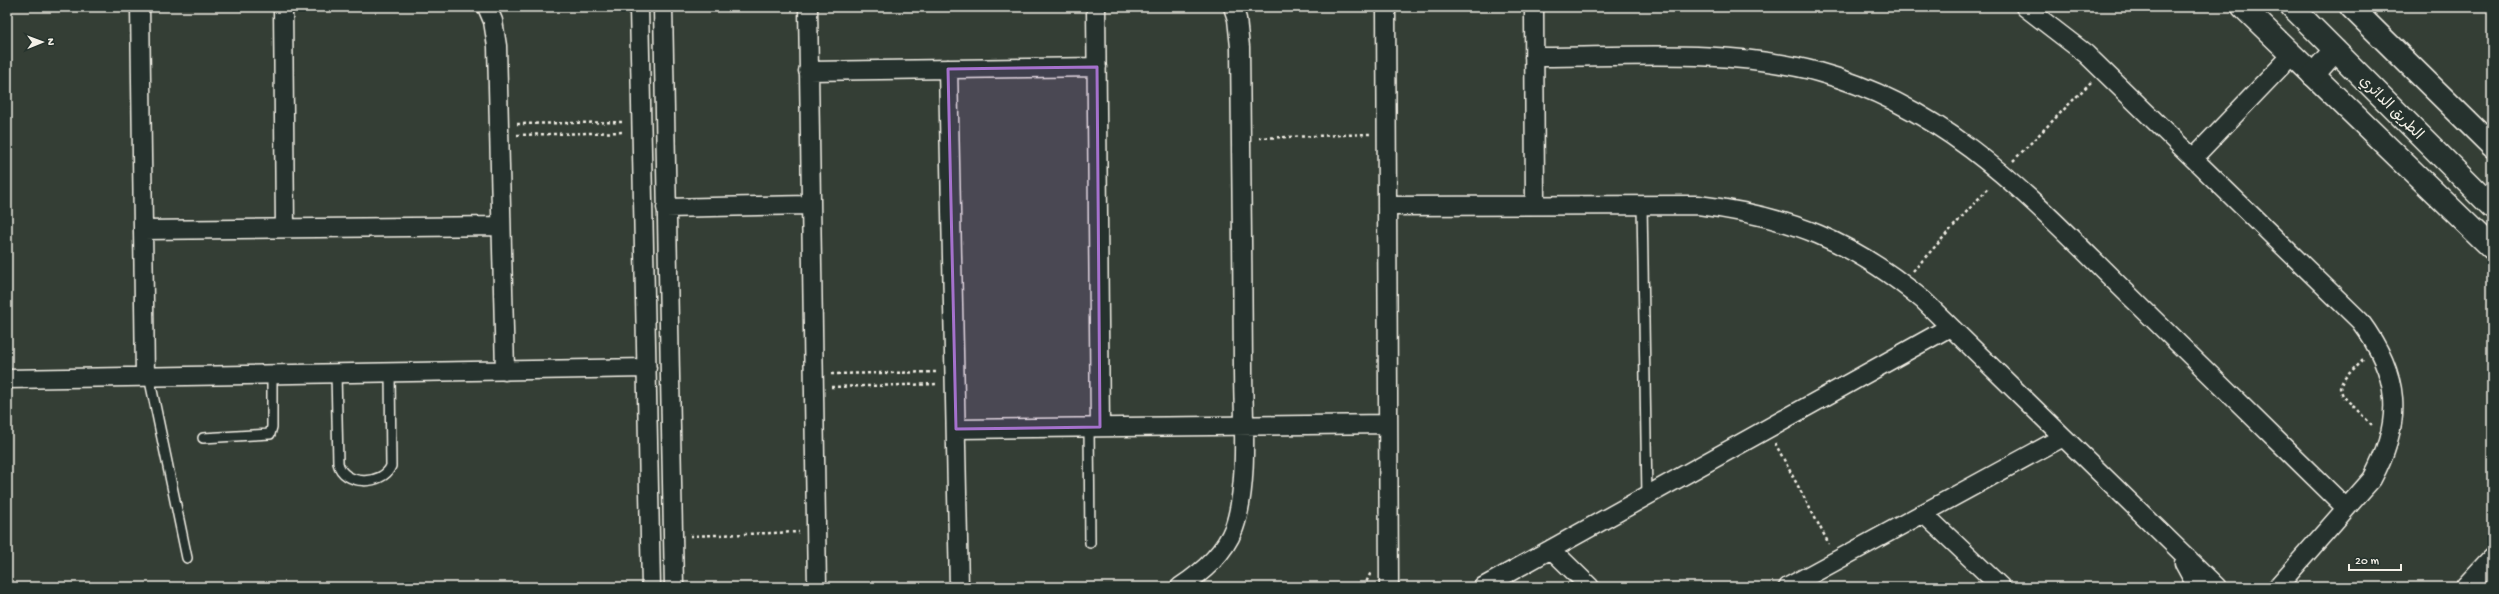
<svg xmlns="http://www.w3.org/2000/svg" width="2499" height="594" font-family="'Gochi Hand','Playpen Sans Arabic',sans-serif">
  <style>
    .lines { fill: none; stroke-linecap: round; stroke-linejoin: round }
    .service-casing { stroke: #f4f1e8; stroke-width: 12 }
    .minor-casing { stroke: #f4f1e8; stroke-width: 21 }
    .tertiary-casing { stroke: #f4f1e8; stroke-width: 25 }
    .secondary-casing { stroke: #f4f1e8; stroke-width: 25 }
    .path { stroke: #f4f1e8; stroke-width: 2.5; stroke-dasharray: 3 3; stroke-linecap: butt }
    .service { stroke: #26332d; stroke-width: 9 }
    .minor { stroke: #26332d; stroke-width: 18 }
    .tertiary { stroke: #26332d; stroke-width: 22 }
    .secondary { stroke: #26332d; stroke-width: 22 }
    .marked { fill: #a571cd; fill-opacity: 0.2; stroke: #a571cd; stroke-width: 3; stroke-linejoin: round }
    .labels { text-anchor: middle; stroke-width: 3.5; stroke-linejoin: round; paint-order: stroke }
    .street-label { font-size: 15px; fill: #f4f1e8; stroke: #26332d }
  </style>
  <rect width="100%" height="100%" fill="#343e35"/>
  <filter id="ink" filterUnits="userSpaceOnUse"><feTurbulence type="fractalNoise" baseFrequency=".025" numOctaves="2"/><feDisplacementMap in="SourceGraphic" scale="8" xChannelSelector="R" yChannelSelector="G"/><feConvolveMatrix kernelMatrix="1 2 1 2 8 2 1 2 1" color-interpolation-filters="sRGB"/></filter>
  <g filter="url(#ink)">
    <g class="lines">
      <defs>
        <path id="service" d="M 1642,205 L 1647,496
          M 336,373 L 338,463 C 343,486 383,486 391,466 L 390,372
          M 149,376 L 187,558
          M 1089,427 L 1090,543
          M 203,438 L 270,434 L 272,427 L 272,374"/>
        <path id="minor" d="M 140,7 L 145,376
          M 283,7 L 285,228
          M 487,7 L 493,21 L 497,46 L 505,371
          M 639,7 L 651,587
          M 663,7 L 674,587
          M 808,7 L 817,587
          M 1096,7 L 1100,427
          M 1386,7 L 1389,587
          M 1534,7 L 1535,205
          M 2025,7 L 2086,54 L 2360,321 C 2400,375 2404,420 2372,479 L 2277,587
          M 1534,57 C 1627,57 1728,48 1818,72 C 1955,109 2038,207 2136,302 C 2206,371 2276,439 2346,508
          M 948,69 L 959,587
          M 808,71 L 1097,67
          M 2194,157 L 2292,55
          M 1387,206 L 1698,205 C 1790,216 1852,241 1923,300 L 2217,587
          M 666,208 L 810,205
          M 143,230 L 501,226
          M 7,379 L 647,368
          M 956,429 L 1388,424
          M 1923,513 L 2001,587
          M 1551,549 L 1590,587
          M 2184,563 L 2197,587
          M 1180,587 C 1203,572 1224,554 1234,528 C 1249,486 1243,413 1243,368 C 1242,261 1242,154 1240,47 L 1237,19 L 1233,7
          M 1483,587 L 1950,327
          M 1788,587 L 2063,437"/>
        <path id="tertiary" d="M 2243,7 L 2492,248
          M 2467,587 L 2492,560"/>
        <path id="secondary" d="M 2292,7 L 2492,207
          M 2351,7 L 2492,146
          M 2313,75 L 2335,50"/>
      </defs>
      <use href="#service" class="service-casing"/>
      <use href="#minor" class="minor-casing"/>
      <use href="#tertiary" class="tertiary-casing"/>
      <use href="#secondary" class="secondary-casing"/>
      <path class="path" d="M 517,124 L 623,122
        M 517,135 L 624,132
        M 1259,138 L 1370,134
        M 2013,161 L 2091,82
        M 1913,271 L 1989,187
        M 2363,359 L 2343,380 L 2340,388 L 2343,396 L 2374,427
        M 831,374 L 938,372
        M 831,387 L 938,384
        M 1775,443 L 1829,544
        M 690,536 L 799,532
        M 1364,587 L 1371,572"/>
      <use href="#service" class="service"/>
      <use href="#minor" class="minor"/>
      <use href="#tertiary" class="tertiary"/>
      <use href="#secondary" class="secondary"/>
    </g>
  </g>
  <path class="marked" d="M 1097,67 L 1100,427 L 956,429 L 948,69 Z"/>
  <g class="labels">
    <g class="street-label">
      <text transform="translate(2392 107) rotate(45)" y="5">الطريق الدائري</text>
    </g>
  </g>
  <rect width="2499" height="594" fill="none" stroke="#26332d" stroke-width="24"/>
  <rect x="12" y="12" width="2475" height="570" fill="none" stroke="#f4f1e8" stroke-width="1.5" filter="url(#ink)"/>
  <g transform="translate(42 42) rotate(89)" stroke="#26332d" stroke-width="3" paint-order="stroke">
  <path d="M0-3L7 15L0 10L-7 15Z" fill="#f4f1e8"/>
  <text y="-6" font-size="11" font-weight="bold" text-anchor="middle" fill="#f4f1e8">N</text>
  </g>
  <path d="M2349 564v6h52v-6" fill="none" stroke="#f4f1e8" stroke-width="2"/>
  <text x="2355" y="564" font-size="12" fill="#f4f1e8" stroke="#26332d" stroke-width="3" paint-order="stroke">20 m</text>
</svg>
